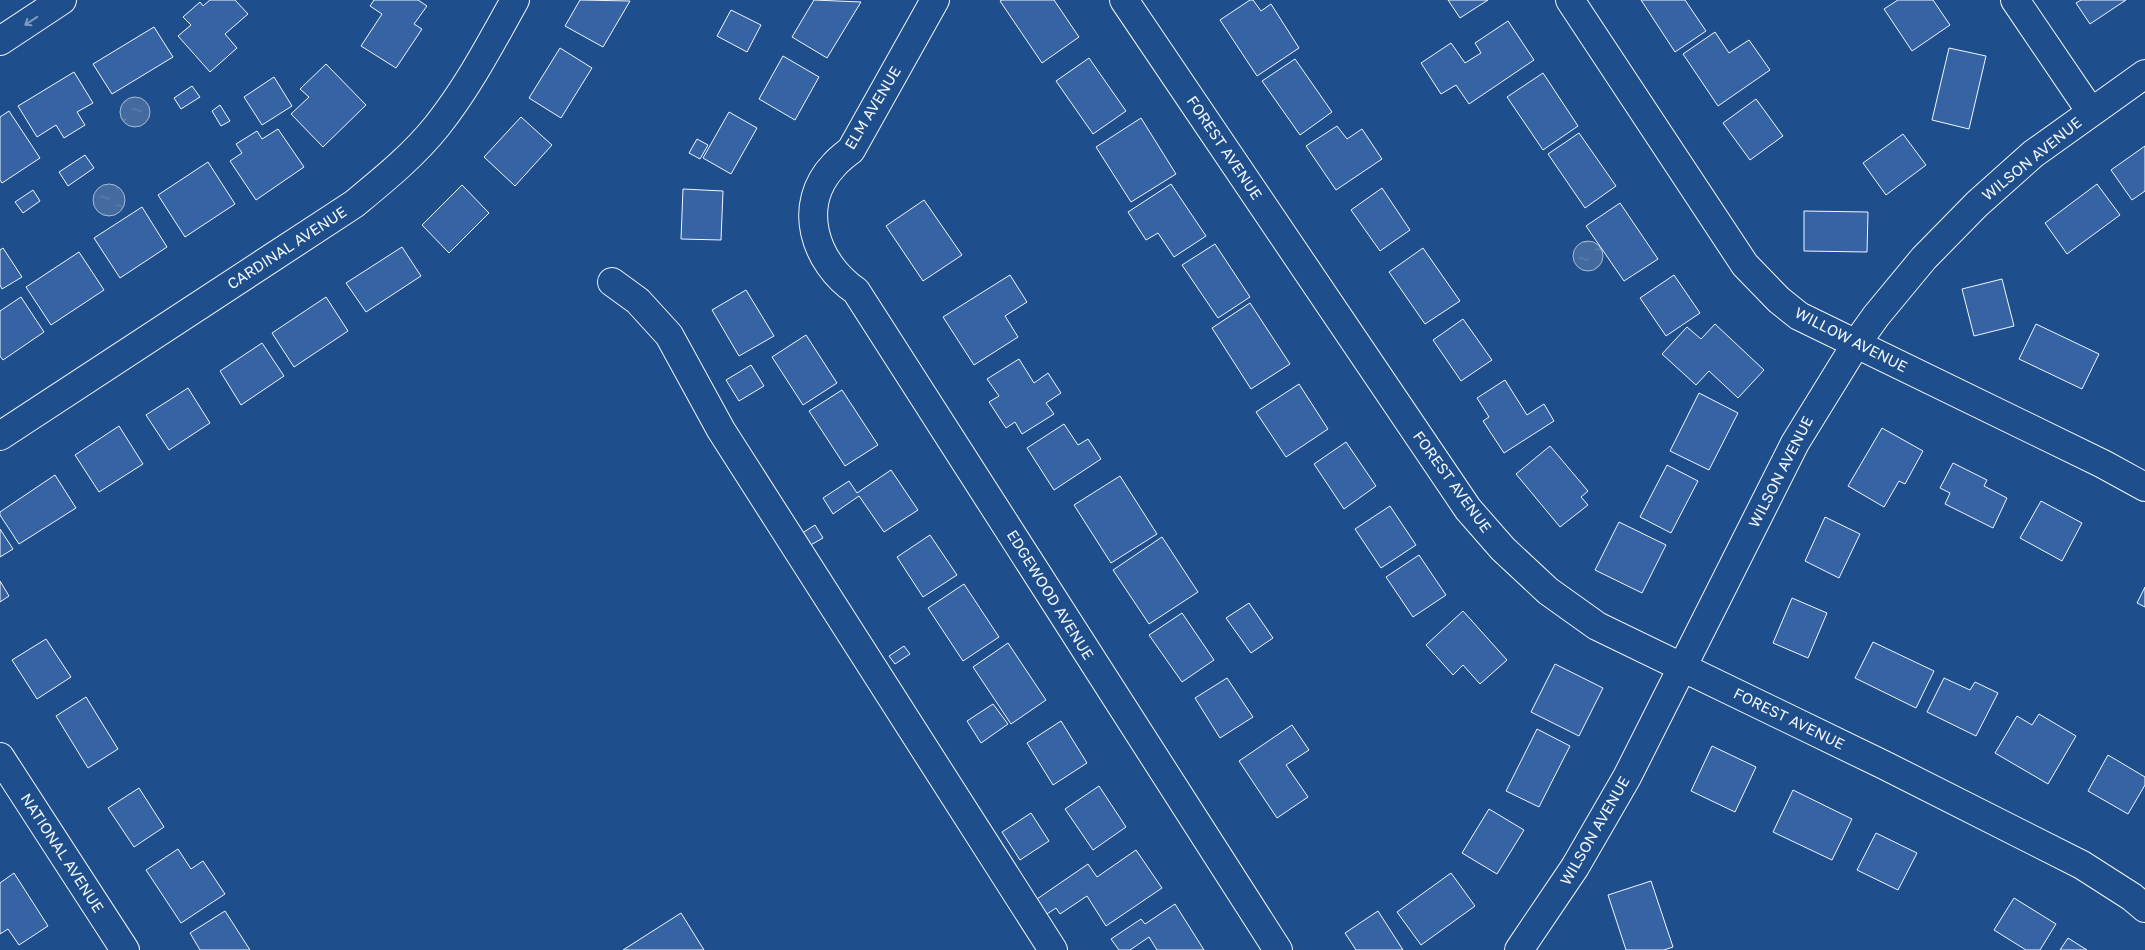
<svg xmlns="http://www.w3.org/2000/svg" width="2145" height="950" font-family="'Golos Text',sans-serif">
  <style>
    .water { fill: url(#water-ripples); stroke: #a8bbd7 }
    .building { fill: #3563a3; stroke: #f2f6ff }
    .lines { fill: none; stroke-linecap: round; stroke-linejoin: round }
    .minor-casing { stroke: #f2f6ff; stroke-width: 30 }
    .minor { stroke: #1f4e8c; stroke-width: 28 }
    .oneway { stroke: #7e9ac0 }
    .labels { text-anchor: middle; stroke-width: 4; stroke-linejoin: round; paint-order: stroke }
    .street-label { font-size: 15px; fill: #f2f6ff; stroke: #1f4e8c }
  </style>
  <defs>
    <pattern id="water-ripples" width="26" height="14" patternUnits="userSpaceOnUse" patternTransform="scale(1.25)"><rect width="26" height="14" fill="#446ba0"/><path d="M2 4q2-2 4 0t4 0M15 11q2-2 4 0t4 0" fill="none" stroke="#5f81ae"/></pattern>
  </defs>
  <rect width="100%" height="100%" fill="#1f4e8c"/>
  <path class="water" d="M120 112a15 15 0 1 1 30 0a15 15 0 1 1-30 0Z
    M93 200a16 16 0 1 1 32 0a16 16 0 1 1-32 0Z
    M1573 256a15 15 0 1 1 30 0a15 15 0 1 1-30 0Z"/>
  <path class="building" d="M 210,0 L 235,0 L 248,14 L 225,34 L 237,48 L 210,72 L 178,36 L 191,25 L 183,17 L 200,2 L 203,6 Z
    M 374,0 L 418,0 L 427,6 L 414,24 L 422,29 L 396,68 L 361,46 L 382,14 L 370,6 Z
    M 580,0 L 630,1 L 603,47 L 565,26 Z
    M 814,0 L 861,2 L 827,58 L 792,37 Z
    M 1002,0 L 1054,0 L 1079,37 L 1042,63 L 1000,1 Z
    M 1250,0 L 1253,0 L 1261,11 L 1271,4 L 1299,48 L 1257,76 L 1220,20 Z
    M 1448,0 L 1488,0 L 1460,18 Z
    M 1641,0 L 1685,0 L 1706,31 L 1675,52 Z
    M 1898,0 L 1933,0 L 1950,25 L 1912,51 L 1884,9 Z
    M 2081,0 L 2126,0 L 2090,24 L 2076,3 Z
    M 731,10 L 761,25 L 747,52 L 717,36 Z
    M 1508,21 L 1534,60 L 1469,104 L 1456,85 L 1441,94 L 1421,63 L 1451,43 L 1465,63 L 1481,53 L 1475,43 Z
    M 154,27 L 173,57 L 112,94 L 93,64 Z
    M 1715,32 L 1729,53 L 1749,40 L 1770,70 L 1718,106 L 1683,54 Z
    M 560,48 L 592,68 L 561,118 L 529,98 Z
    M 1949,48 L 1986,56 L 1969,129 L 1932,120 Z
    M 783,56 L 819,77 L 795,120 L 759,99 Z
    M 1089,58 L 1126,111 L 1093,134 L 1056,81 Z
    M 1295,59 L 1332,112 L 1300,135 L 1262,81 Z
    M 326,64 L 366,105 L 323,147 L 291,114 L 309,97 L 300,89 Z
    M 74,72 L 93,103 L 77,112 L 85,125 L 64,138 L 56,125 L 37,137 L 18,106 Z
    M 1543,73 L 1578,126 L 1543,150 L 1507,97 Z
    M 274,77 L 292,106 L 262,125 L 244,97 Z
    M 192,86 L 200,97 L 181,109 L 174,98 Z
    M 1756,99 L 1783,136 L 1750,160 L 1723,123 Z
    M 220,105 L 230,121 L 221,126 L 212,111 Z
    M 9,111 L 40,158 L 2,183 L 0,180 L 0,117 Z
    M 729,112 L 757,128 L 731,174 L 703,158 Z
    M 521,117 L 552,145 L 515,186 L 484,157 Z
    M 1141,118 L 1176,174 L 1131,202 L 1096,147 Z
    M 1337,126 L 1347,139 L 1362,129 L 1382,159 L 1336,190 L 1306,146 Z
    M 278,129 L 304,167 L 256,200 L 230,161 L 242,153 L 236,144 L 257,131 L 262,139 Z
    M 1579,133 L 1616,186 L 1585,208 L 1548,154 Z
    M 1903,134 L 1926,165 L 1886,195 L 1863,163 Z
    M 697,139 L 708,145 L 700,159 L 689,153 Z
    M 2145,146 L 2145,191 L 2132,200 L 2111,170 Z
    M 85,155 L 94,168 L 68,186 L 59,172 Z
    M 208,162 L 235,204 L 185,237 L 158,195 Z
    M 1171,184 L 1206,236 L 1174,257 L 1158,233 L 1146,240 L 1128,212 Z
    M 2097,184 L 2120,215 L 2067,254 L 2045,223 Z
    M 462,185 L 489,213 L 449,253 L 422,225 Z
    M 1382,188 L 1410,230 L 1380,251 L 1351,210 Z
    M 683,189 L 723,191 L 721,240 L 681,239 Z
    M 33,190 L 40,201 L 23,213 L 15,202 Z
    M 924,200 L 962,255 L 923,281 L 886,226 Z
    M 1620,203 L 1658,259 L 1624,281 L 1586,226 Z
    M 142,207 L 167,247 L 120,278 L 94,238 Z
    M 1804,211 L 1868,212 L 1867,252 L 1804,251 Z
    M 1215,244 L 1250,297 L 1218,318 L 1182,265 Z
    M 402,247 L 421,276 L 366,312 L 346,283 Z
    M 3,248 L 22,277 L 2,289 L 0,285 L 0,250 Z
    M 1423,248 L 1460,301 L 1425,324 L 1389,272 Z
    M 79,252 L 104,290 L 51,325 L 26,287 Z
    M 1010,275 L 1027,302 L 1005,316 L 1018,337 L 974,365 L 943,317 Z
    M 1674,275 L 1700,313 L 1666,336 L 1640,298 Z
    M 2002,279 L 2014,326 L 1974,336 L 1962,289 Z
    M 746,290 L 774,336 L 739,356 L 712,310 Z
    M 21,297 L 44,332 L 3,360 L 0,356 L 0,311 Z
    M 326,297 L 348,331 L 294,367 L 272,333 Z
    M 1250,303 L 1290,364 L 1251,389 L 1212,328 Z
    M 1463,319 L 1492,360 L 1461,381 L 1433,340 Z
    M 1715,324 L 1764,370 L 1738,398 L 1709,371 L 1696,385 L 1662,354 L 1687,327 L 1701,339 Z
    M 2036,324 L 2099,354 L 2082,389 L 2019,359 Z
    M 806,335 L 837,383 L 803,405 L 772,357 Z
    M 262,343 L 284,376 L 241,405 L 220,371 Z
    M 1019,359 L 1034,383 L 1048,373 L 1061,393 L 1046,403 L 1054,414 L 1022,434 L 1015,422 L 1006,428 L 989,402 L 999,396 L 987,379 Z
    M 751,365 L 764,386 L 739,401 L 726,380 Z
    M 1505,380 L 1527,415 L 1544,404 L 1554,421 L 1504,453 L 1483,421 L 1489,417 L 1477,398 Z
    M 1299,384 L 1328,429 L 1286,457 L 1256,412 Z
    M 188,388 L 210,423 L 169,450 L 146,415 Z
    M 842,390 L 878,445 L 845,466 L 809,411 Z
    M 1699,393 L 1738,413 L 1709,470 L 1670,451 Z
    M 1064,424 L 1078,445 L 1088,439 L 1101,459 L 1054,490 L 1027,448 Z
    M 119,426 L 143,464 L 99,492 L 75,455 Z
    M 1882,428 L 1923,451 L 1905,484 L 1899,481 L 1884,507 L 1848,486 Z
    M 1346,442 L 1376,486 L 1344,509 L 1314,464 Z
    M 1550,446 L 1588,491 L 1581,497 L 1588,505 L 1560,527 L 1516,474 Z
    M 1953,463 L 1987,480 L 1984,486 L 2007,498 L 1993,528 L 1945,504 L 1950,493 L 1940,488 Z
    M 1667,465 L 1698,481 L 1671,533 L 1640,517 Z
    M 891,470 L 918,510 L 884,532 L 859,496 L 833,514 L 823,498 L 849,481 L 857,493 Z
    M 55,475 L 76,508 L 19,544 L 0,515 L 0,512 Z
    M 1120,476 L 1157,534 L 1111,563 L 1074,505 Z
    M 2041,501 L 2082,523 L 2062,561 L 2020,538 Z
    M 1390,506 L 1416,545 L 1381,568 L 1355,529 Z
    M 1825,517 L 1860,534 L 1839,578 L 1805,561 Z
    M 1619,522 L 1666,545 L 1642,593 L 1595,570 Z
    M 815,525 L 823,538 L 807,547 L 799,535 Z
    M 0,529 L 13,549 L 0,557 Z
    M 930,535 L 957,575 L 923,597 L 897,557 Z
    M 1162,537 L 1198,592 L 1149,624 L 1113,570 Z
    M 1419,555 L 1446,595 L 1413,617 L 1386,577 Z
    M 0,581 L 9,596 L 0,602 Z
    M 964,584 L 999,637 L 963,661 L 928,608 Z
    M 2145,587 L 2145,607 L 2137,603 Z
    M 1792,598 L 1827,613 L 1808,658 L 1773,643 Z
    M 1249,603 L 1273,638 L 1251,653 L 1226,618 Z
    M 1463,611 L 1507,660 L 1480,684 L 1463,665 L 1453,675 L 1426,645 Z
    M 1182,613 L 1214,660 L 1182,682 L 1149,635 Z
    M 46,639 L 71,677 L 37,699 L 12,660 Z
    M 1873,642 L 1934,671 L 1916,708 L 1855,678 Z
    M 1008,643 L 1046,700 L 1011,724 L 973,667 Z
    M 904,646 L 910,654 L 895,664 L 889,656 Z
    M 1555,664 L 1603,688 L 1579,736 L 1531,712 Z
    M 1227,678 L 1253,717 L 1220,738 L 1195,698 Z
    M 1944,678 L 1970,690 L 1975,682 L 1998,693 L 1976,736 L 1927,712 Z
    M 86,697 L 118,749 L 88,768 L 56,716 Z
    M 993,704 L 1008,724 L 981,743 L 967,721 Z
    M 2039,714 L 2076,736 L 2048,784 L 1995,753 L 2017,716 L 2032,725 Z
    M 1061,721 L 1087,763 L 1053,785 L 1027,743 Z
    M 1292,725 L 1309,750 L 1286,765 L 1308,797 L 1277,818 L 1239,761 Z
    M 1537,729 L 1570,746 L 1539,807 L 1506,791 Z
    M 1712,746 L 1756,767 L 1735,812 L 1691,791 Z
    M 2108,755 L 2145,777 L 2145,785 L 2128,814 L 2088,791 Z
    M 1099,786 L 1126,827 L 1093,850 L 1065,809 Z
    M 139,788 L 164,827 L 134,847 L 108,808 Z
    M 1793,790 L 1852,819 L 1832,860 L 1773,832 Z
    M 1489,809 L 1524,830 L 1497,874 L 1462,853 Z
    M 1031,813 L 1049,841 L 1020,860 L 1002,832 Z
    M 1876,833 L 1917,853 L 1898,890 L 1857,870 Z
    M 178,849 L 191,869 L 203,861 L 225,894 L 181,923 L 146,870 Z
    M 1136,850 L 1162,888 L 1106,926 L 1087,896 L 1060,914 L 1056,908 L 1044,916 L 1034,901 L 1088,864 L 1097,877 Z
    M 14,873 L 48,926 L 19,945 L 8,929 L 0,934 L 0,883 Z
    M 1451,873 L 1475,906 L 1421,945 L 1397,912 Z
    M 1651,881 L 1673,947 L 1664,950 L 1626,950 L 1608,895 Z
    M 2014,898 L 2056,924 L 2040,950 L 2026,950 L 1994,930 Z
    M 1175,904 L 1204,950 L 1157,950 L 1149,937 L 1130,950 L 1119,950 L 1111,939 L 1141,919 L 1145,924 Z
    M 225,911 L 250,950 L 200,950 L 190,933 Z
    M 1378,911 L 1403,950 L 1356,950 L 1345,933 Z
    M 681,913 L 704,950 L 623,950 Z
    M 2068,938 L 2087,950 L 2060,950 Z"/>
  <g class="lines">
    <defs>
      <path id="minor" d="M 935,0 L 851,150 C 846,154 839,159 834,165 C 796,205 814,262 856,291 L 1278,950
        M 1124,0 L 1468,509 L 1503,549 L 1548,591 L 1597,626 L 1884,765 L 2082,865 L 2132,897 L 2145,908
        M 1570,0 L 1745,265 L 1779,300 L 1799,316 L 2103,464 L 2145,487
        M 2015,0 L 2091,112
        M 0,41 L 62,0
        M 612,282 L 638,301 L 669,335 L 721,430 L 1053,950
        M 0,436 L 354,204 C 383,180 413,156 437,126 C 468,87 491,43 515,0
        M 0,757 L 125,950
        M 1519,950 L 1575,867 L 1627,777 L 1795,443 L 1856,344 L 1876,316 L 1924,258 L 1977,204 L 2033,154 L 2145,74"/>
    </defs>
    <use href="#minor" class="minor-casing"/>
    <use href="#minor" class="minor"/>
  </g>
  <defs><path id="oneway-shaft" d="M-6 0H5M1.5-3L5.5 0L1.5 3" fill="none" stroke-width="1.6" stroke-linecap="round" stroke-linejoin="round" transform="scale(1.25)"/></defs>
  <use class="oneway" href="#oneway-shaft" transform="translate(31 21) rotate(147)"/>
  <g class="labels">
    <g class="street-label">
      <text transform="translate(873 108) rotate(-59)" y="5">ELM AVENUE</text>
      <text transform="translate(1224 148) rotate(56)" y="5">FOREST AVENUE</text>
      <text transform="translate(2032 159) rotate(-39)" y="5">WILSON AVENUE</text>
      <text transform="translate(287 248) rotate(-33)" y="5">CARDINAL AVENUE</text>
      <text transform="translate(1851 340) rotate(27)" y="5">WILLOW AVENUE</text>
      <text transform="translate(1781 472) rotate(-63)" y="5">WILSON AVENUE</text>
      <text transform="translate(1452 482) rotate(54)" y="5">FOREST AVENUE</text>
      <text transform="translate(1050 595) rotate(58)" y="5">EDGEWOOD AVENUE</text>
      <text transform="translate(1789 719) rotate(26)" y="5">FOREST AVENUE</text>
      <text transform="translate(1595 831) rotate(-60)" y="5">WILSON AVENUE</text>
      <text transform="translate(62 853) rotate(57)" y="5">NATIONAL AVENUE</text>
    </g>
  </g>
</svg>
